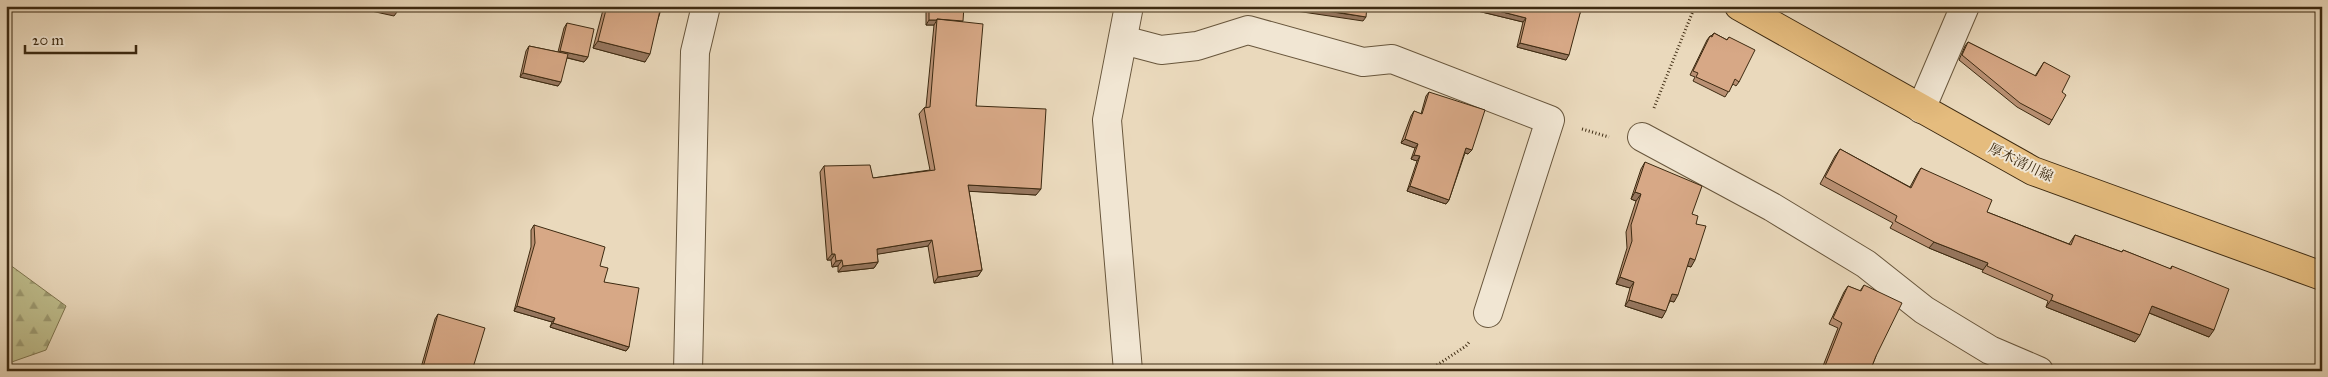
<svg xmlns="http://www.w3.org/2000/svg" width="2328" height="377" font-family="'IM FELL Great Primer','Noto Serif JP',serif">
  <style>
    .forest { fill: url(#forest-firs); stroke: #7e744e }
    .lines { fill: none; stroke-linecap: round; stroke-linejoin: round }
    .minor-casing { stroke: #68563c; stroke-width: 30 }
    .major-casing { stroke: #3d2a11; stroke-width: 30 }
    .path { stroke: #3d2a11; stroke-width: 3; stroke-dasharray: 1 2.5; stroke-linecap: butt }
    .minor { stroke: #f1e6d3; stroke-width: 28 }
    .major { stroke: #e5bc7e; stroke-width: 28 }
    .wall { fill: #b99073; stroke: #3d2a11 }
    .shaded-wall { fill: #96765e; stroke: #3d2a11 }
    .building { fill: #d7a886; stroke: #3d2a11 }
    .labels { text-anchor: middle; stroke-width: 4; stroke-linejoin: round; paint-order: stroke }
    .street-label { font-size: 14px; fill: #3d2a11; stroke: #f1e6d3 }
  </style>
  <defs>
    <pattern id="forest-firs" width="22" height="20" patternUnits="userSpaceOnUse" patternTransform="scale(1.25)"><rect width="22" height="20" fill="#bebd8c"/><path d="M5 1l3.5 6h-7zM16 11l3.5 6h-7z" fill="#9c9a71"/></pattern>
  </defs>
  <rect width="100%" height="100%" fill="#ead9bc"/>
  <filter id="stains"><feTurbulence type="fractalNoise" baseFrequency=".004" numOctaves="4"/><feColorMatrix values="0 0 0 0 .2 0 0 0 0 .09 0 0 0 0 .02 0 0 0 .5 -.17"/></filter>
  <radialGradient id="worn" r=".72"><stop offset=".6" stop-color="#630" stop-opacity="0"/><stop offset="1" stop-color="#630" stop-opacity=".3"/></radialGradient>
  <path class="forest" d="M 6,262 L 66,306 L 46,350 L 6,364 Z"/>
  <g class="lines">
    <defs>
      <path id="minor" d="M 1123,40 L 1161,50 L 1197,46 L 1248,30 L 1363,62 L 1392,59 L 1550,120 L 1488,313
        M 1921,109 L 1965,6
        M 1642,137 L 1772,207 L 1866,264 L 1924,310 L 1990,350 L 2039,371
        M 688,371 L 695,52 L 706,6
        M 1128,371 L 1107,120 L 1129,6"/>
      <path id="major" d="M 1739,6 L 2033,171 L 2322,276"/>
    </defs>
    <use href="#minor" class="minor-casing"/>
    <use href="#major" class="major-casing"/>
    <path class="path" d="M 1654,108 L 1695,6
      M 1582,129 L 1609,137
      M 1428,371 L 1466,346 L 1470,341"/>
    <use href="#minor" class="minor"/>
    <use href="#major" class="major"/>
  </g>
  <path class="wall" d="M 604,6 L 662,6 L 645,62 L 593,48 Z
    M 926,6 L 964,6 L 962,22 L 976,106 L 1036,195 L 969,191 L 982,270 L 978,276 L 934,283 L 928,246 L 877,254 L 878,262 L 874,268 L 838,272 L 838,266 L 832,267 L 831,260 L 827,260 L 820,172 L 824,166 L 873,178 L 930,170 L 919,114 L 924,108 L 926,107 L 934,25 L 926,25 Z
    M 1457,6 L 1582,6 L 1566,60 L 1517,47 L 1523,22 Z
    M 567,23 L 588,57 L 584,62 L 567,58 L 558,86 L 520,77 L 526,51 L 529,46 L 558,52 L 564,28 Z
    M 1714,33 L 1727,40 L 1729,37 L 1739,82 L 1736,86 L 1733,84 L 1725,97 L 1693,81 L 1695,77 L 1690,75 L 1707,40 L 1710,36 L 1711,36 Z
    M 1968,42 L 2035,76 L 2044,62 L 2062,92 L 2052,120 L 2049,125 L 2017,107 L 1959,60 L 1965,46 Z
    M 1429,92 L 1468,154 L 1465,153 L 1449,200 L 1446,204 L 1407,191 L 1417,161 L 1411,159 L 1415,148 L 1401,143 L 1411,116 L 1414,111 L 1421,114 L 1426,96 Z
    M 1840,149 L 1910,187 L 1917,174 L 1921,168 L 1987,212 L 2069,244 L 2075,235 L 2122,252 L 2123,250 L 2170,269 L 2172,266 L 2209,337 L 2149,313 L 2135,342 L 2046,307 L 2048,301 L 1982,272 L 1983,270 L 1929,248 L 1890,228 L 1893,223 L 1820,184 L 1835,156 Z
    M 1645,162 L 1692,214 L 1696,224 L 1691,267 L 1687,266 L 1674,302 L 1670,301 L 1662,318 L 1625,306 L 1630,288 L 1616,284 L 1627,248 L 1626,232 L 1636,201 L 1631,199 L 1641,169 Z
    M 534,225 L 600,266 L 604,282 L 629,347 L 626,351 L 550,327 L 552,322 L 514,311 L 531,247 L 531,230 Z
    M 1864,285 L 1876,356 L 1870,371 L 1821,371 L 1838,328 L 1829,324 L 1844,292 L 1848,286 L 1860,291 Z
    M 438,314 L 472,371 L 420,371 L 435,319 Z"/>
  <path class="shaded-wall" d="M 354,6 L 390,6 L 400,8 L 394,16 L 353,7 Z
    M 1457,6 L 1479,6 L 1526,18 L 1523,22 Z
    M 1299,7 L 1366,17 L 1363,21 L 1296,11 Z
    M 929,20 L 937,20 L 934,25 L 926,25 Z
    M 598,41 L 650,54 L 645,62 L 593,48 Z
    M 1520,43 L 1569,55 L 1566,60 L 1517,47 Z
    M 560,51 L 588,57 L 584,62 L 557,55 Z
    M 523,73 L 561,82 L 558,86 L 520,77 Z
    M 1405,139 L 1418,144 L 1415,148 L 1401,143 Z
    M 1466,148 L 1472,150 L 1468,154 L 1463,152 Z
    M 1414,155 L 1420,156 L 1417,161 L 1411,159 Z
    M 968,185 L 1041,189 L 1036,195 L 964,191 Z
    M 1410,186 L 1449,200 L 1446,204 L 1407,191 Z
    M 1635,192 L 1641,194 L 1636,201 L 1631,199 Z
    M 932,240 L 928,246 L 873,255 L 877,249 Z
    M 1934,242 L 1988,263 L 1983,270 L 1929,248 Z
    M 832,254 L 835,254 L 831,260 L 827,260 Z
    M 1690,258 L 1695,260 L 1691,267 L 1685,265 Z
    M 842,260 L 838,266 L 832,267 L 836,261 Z
    M 878,262 L 874,268 L 838,272 L 843,266 Z
    M 982,270 L 978,276 L 934,283 L 938,277 Z
    M 1620,277 L 1634,282 L 1630,288 L 1616,284 Z
    M 1672,294 L 1678,295 L 1674,302 L 1667,300 Z
    M 1629,300 L 1666,311 L 1662,318 L 1625,306 Z
    M 2051,300 L 2140,335 L 2135,342 L 2046,307 Z
    M 517,306 L 555,318 L 552,322 L 514,311 Z
    M 2152,306 L 2214,330 L 2209,337 L 2147,312 Z
    M 553,323 L 629,347 L 626,351 L 550,327 Z"/>
  <path class="building" d="M 390,6 L 400,6 L 400,8 Z
    M 607,6 L 661,6 L 650,54 L 598,41 Z
    M 929,6 L 964,6 L 963,21 L 937,19 L 937,20 L 929,20 Z
    M 1299,6 L 1367,6 L 1366,17 Z
    M 1479,6 L 1582,6 L 1569,55 L 1520,43 L 1526,18 Z
    M 937,19 L 983,24 L 976,106 L 1046,109 L 1041,189 L 968,185 L 982,270 L 938,277 L 932,240 L 877,249 L 878,262 L 843,266 L 842,260 L 836,261 L 835,254 L 832,254 L 824,166 L 870,165 L 873,178 L 935,170 L 924,108 L 930,107 Z
    M 567,23 L 594,29 L 588,57 L 560,51 Z
    M 1714,33 L 1727,40 L 1729,37 L 1755,50 L 1739,82 L 1735,79 L 1729,92 L 1696,77 L 1698,73 L 1693,71 L 1710,36 L 1712,37 Z
    M 1968,42 L 2036,76 L 2044,62 L 2070,76 L 2062,92 L 2066,95 L 2052,120 L 2020,103 L 1962,55 Z
    M 529,46 L 568,54 L 561,82 L 523,73 Z
    M 1429,92 L 1485,110 L 1472,150 L 1466,148 L 1449,200 L 1410,186 L 1420,156 L 1414,155 L 1418,144 L 1405,139 L 1414,111 L 1422,114 Z
    M 1840,149 L 1911,188 L 1921,168 L 1992,200 L 1987,212 L 2071,245 L 2075,235 L 2122,252 L 2123,250 L 2171,269 L 2172,266 L 2229,289 L 2214,330 L 2152,306 L 2140,335 L 2051,300 L 2053,295 L 1987,266 L 1988,263 L 1934,242 L 1895,221 L 1897,216 L 1825,177 Z
    M 1645,162 L 1702,186 L 1692,214 L 1698,216 L 1696,224 L 1706,226 L 1695,260 L 1690,258 L 1678,295 L 1672,294 L 1666,311 L 1629,300 L 1634,282 L 1620,277 L 1632,241 L 1631,225 L 1641,194 L 1635,192 Z
    M 534,225 L 605,247 L 600,266 L 608,268 L 604,282 L 639,288 L 629,347 L 553,323 L 555,318 L 517,306 L 535,243 Z
    M 1864,285 L 1902,303 L 1876,356 L 1870,371 L 1823,371 L 1842,323 L 1833,318 L 1848,286 L 1861,291 Z
    M 438,314 L 485,328 L 472,371 L 422,371 Z
    M 2007,367 L 2014,371 L 2005,371 Z"/>
  <g class="labels">
    <g class="street-label">
      <text transform="translate(2021 162) rotate(26)" y="5">厚木清川線</text>
    </g>
  </g>
  <rect width="2328" height="377" fill="none" stroke="#ead9bc" stroke-width="25"/>
  <rect x="8" y="8" width="2313" height="362" fill="none" stroke="#3d2a11" stroke-width="2.5"/>
  <rect x="12" y="12" width="2303" height="352" fill="none" stroke="#3d2a11"/>
  <path d="M25 45v8h111v-8" fill="none" stroke="#3d2a11" stroke-width="2.5"/>
  <text x="32" y="45" font-size="15" fill="#3d2a11" stroke="#f1e6d3" stroke-width="4" paint-order="stroke">20 m</text>
  <rect width="100%" height="100%" filter="url(#stains)"/>
  <rect width="100%" height="100%" fill="url(#worn)"/>
</svg>
